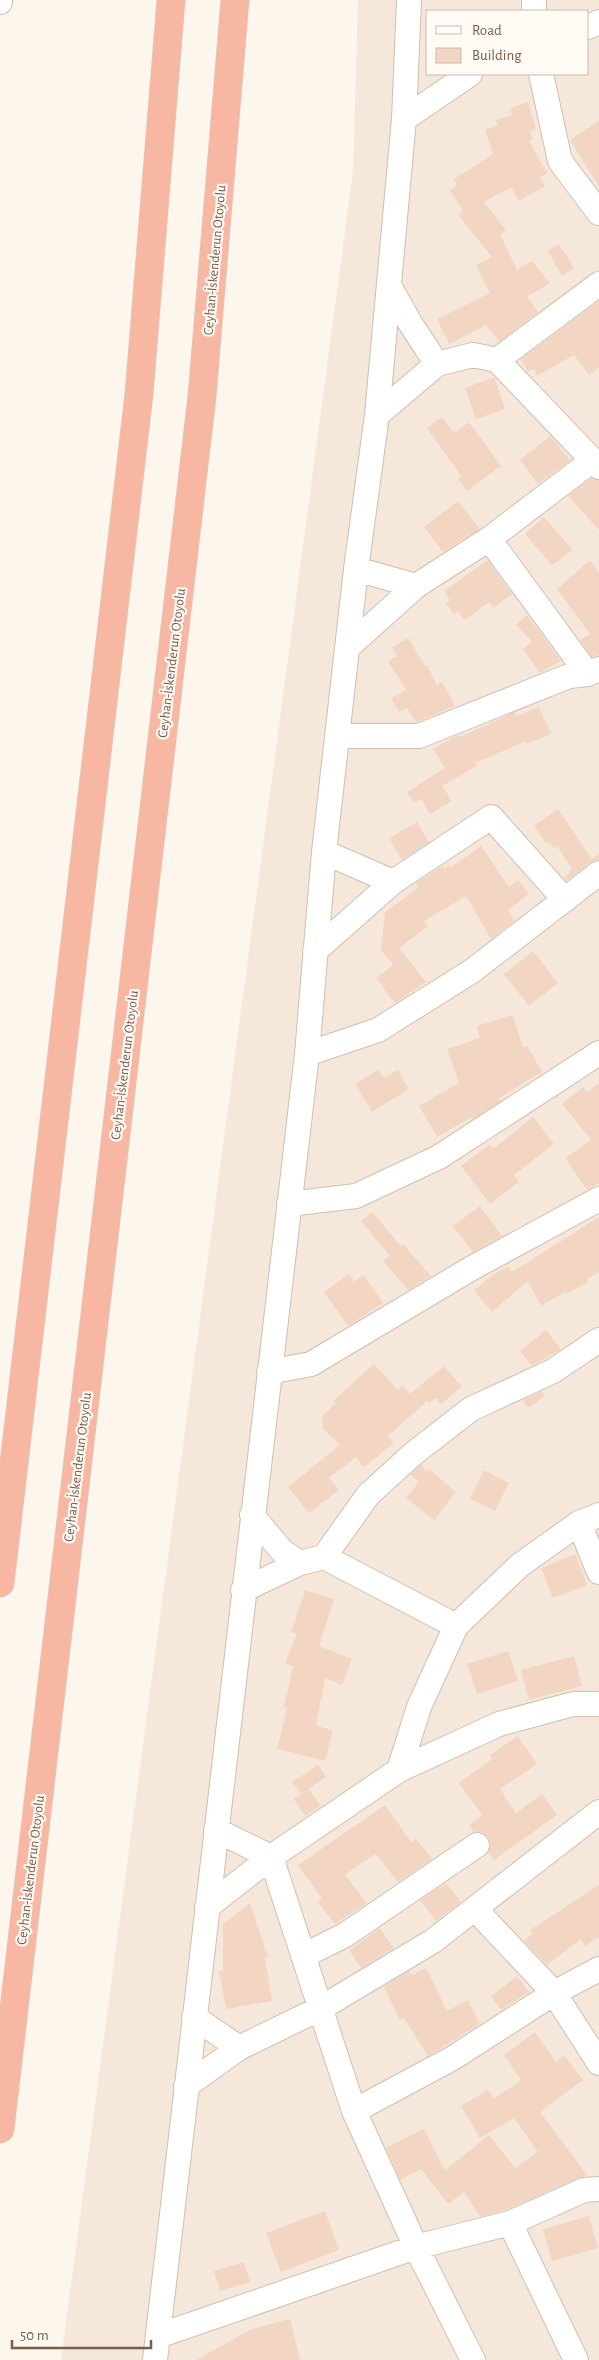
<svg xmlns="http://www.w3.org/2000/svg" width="599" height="2360" font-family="'Alegreya Sans',sans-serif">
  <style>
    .residential { fill: #f5e8da; fill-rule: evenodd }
    .building { fill: #f3d5c3 }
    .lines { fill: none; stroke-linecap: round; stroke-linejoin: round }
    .minor-casing { stroke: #d1beb0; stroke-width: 26 }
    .highway-casing { stroke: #dad1cd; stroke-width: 29 }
    .minor { stroke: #fff; stroke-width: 24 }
    .highway { stroke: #f7b7a3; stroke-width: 28 }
    .labels { text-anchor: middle; stroke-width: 4.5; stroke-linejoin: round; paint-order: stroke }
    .street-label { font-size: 14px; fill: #7a5c4d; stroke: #fffaf3 }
  </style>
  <rect width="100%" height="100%" fill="#fdf6ec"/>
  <path class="residential" d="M 358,0 L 599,0 L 599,2360 L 61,2360 L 353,171 ZM 428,11 L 588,11 L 588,74 L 428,74 Z"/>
  <path class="building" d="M 528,102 L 536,129 L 530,131 L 533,139 L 529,141 L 547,173 L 540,177 L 545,186 L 519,201 L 511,187 L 484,202 L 506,230 L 500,234 L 517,270 L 532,261 L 550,283 L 527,297 L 538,312 L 499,342 L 486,325 L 449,344 L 437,319 L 490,293 L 476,265 L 492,257 L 458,215 L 463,211 L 450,190 L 457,186 L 454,179 L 493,154 L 485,130 L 498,126 L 496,120 L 512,115 L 510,108 Z
    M 599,121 L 599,187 L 570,140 Z
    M 559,244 L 574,268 L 562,276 L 548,251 Z
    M 599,301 L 599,367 L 589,375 L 574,355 L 537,376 L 534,369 L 528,372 L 521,359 Z
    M 494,377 L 505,409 L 476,419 L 465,388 Z
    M 442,417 L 454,433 L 469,422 L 501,466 L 467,491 L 458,479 L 461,476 L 427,428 Z
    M 550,436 L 570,460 L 538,484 L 520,460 Z
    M 592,478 L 599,480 L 599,530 L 568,496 Z
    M 458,501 L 480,529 L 443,552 L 424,527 Z
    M 544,517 L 573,550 L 552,565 L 525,534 Z
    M 488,560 L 512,594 L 493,608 L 489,602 L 465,620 L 458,611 L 454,615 L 446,603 L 450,600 L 444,591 Z
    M 590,560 L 599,573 L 599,655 L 592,657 L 580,640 L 590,634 L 557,589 Z
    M 527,615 L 561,661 L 540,673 L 523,649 L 532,642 L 516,624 Z
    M 408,638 L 425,666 L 427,665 L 437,685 L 442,682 L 455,706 L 416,722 L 407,708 L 399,712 L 391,698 L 406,690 L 388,661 L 397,656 L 392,647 Z
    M 539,707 L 551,734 L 527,744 L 526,741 L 475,763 L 477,766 L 442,786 L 452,801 L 430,814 L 421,799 L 414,803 L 407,792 L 445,768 L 433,749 L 458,735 L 460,737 L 515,712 L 517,716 Z
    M 558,809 L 592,859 L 599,854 L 599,860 L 591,862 L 566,881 L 564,878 L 572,869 L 557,846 L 554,848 L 549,842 L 546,844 L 534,826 Z
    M 417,822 L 429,842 L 402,860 L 389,838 Z
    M 481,846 L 509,887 L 518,880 L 529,894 L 508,910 L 514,921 L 491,939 L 466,896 L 424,921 L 428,926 L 399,948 L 426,982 L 395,1003 L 376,978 L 393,965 L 381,950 L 385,912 L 418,888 L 416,883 L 443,866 L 444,868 L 449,865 L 451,867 Z
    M 533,951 L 558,983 L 529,1006 L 504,974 Z
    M 513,1015 L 523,1048 L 527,1046 L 542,1072 L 499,1098 L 501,1101 L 473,1119 L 472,1117 L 437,1137 L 419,1106 L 459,1083 L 447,1049 L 480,1038 L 477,1026 Z
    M 378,1070 L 384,1078 L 398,1070 L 409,1089 L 372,1112 L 355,1084 Z
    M 599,1083 L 599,1183 L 587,1190 L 565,1158 L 591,1140 L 562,1104 L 583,1087 L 587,1092 Z
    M 533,1117 L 554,1144 L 514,1175 L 519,1182 L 490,1204 L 461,1166 L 490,1144 L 493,1149 Z
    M 480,1206 L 502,1236 L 473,1252 L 453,1226 Z
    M 372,1212 L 401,1246 L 403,1244 L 431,1276 L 408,1290 L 383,1261 L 390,1256 L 361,1221 Z
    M 599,1217 L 599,1272 L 586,1280 L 588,1282 L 566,1294 L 565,1292 L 541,1306 L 528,1281 L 492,1312 L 474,1290 L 490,1277 L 508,1266 L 512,1272 Z
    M 349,1274 L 354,1282 L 364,1275 L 383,1303 L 348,1326 L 324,1292 Z
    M 546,1330 L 561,1349 L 532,1366 L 520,1351 Z
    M 374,1364 L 398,1390 L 403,1385 L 410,1394 L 444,1366 L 462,1387 L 441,1404 L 436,1398 L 429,1403 L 427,1401 L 388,1436 L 394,1443 L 364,1467 L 356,1457 L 329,1478 L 339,1490 L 309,1513 L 288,1487 L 340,1445 L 323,1429 L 322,1416 L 335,1404 L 334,1400 Z
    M 542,1391 L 545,1396 L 528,1408 L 523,1400 Z
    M 421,1465 L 427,1472 L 429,1469 L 456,1492 L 434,1520 L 406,1498 L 419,1482 L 410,1475 Z
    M 484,1470 L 509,1483 L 495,1511 L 470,1499 Z
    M 575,1554 L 587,1585 L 553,1598 L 541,1568 Z
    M 305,1590 L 334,1599 L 319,1646 L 352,1659 L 342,1685 L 325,1678 L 316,1726 L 333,1730 L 325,1761 L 277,1749 L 287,1707 L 284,1707 L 293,1666 L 285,1663 L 297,1634 L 291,1632 Z
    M 508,1651 L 518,1681 L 477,1694 L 467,1664 Z
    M 574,1656 L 582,1686 L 529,1700 L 521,1670 Z
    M 518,1736 L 537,1764 L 500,1789 L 516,1813 L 542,1794 L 557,1815 L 494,1860 L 488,1852 L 491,1844 L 488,1837 L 482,1832 L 474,1832 L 469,1825 L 482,1815 L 459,1783 L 492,1759 L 490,1755 Z
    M 318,1765 L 326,1777 L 301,1794 L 292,1782 Z
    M 309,1789 L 320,1806 L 305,1816 L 294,1799 Z
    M 385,1805 L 411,1842 L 416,1839 L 432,1859 L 398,1882 L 376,1854 L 347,1873 L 345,1875 L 367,1903 L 335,1924 L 318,1902 L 322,1899 L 298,1865 Z
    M 446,1883 L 461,1902 L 436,1921 L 420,1900 Z
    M 599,1885 L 599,1937 L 585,1946 L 581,1939 L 547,1965 L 524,1941 L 533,1933 L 530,1930 Z
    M 250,1903 L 268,1957 L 265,1957 L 272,2001 L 226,2009 L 219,1971 L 223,1971 L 223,1924 Z
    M 380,1928 L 394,1948 L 361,1968 L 349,1950 Z
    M 426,1968 L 447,2011 L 468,2000 L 480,2024 L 428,2056 L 404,2018 L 400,2020 L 384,1987 L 409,1971 L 412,1975 Z
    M 517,1976 L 529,1992 L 501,2010 L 491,1996 Z
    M 535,2032 L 556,2062 L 564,2055 L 583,2080 L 540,2112 L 587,2175 L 505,2210 L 480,2217 L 464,2192 L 448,2204 L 421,2169 L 400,2180 L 386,2148 L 424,2129 L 445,2170 L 489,2135 L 515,2168 L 538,2152 L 514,2118 L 480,2138 L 461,2106 L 488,2090 L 494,2099 L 521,2080 L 504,2055 Z
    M 325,2211 L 339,2250 L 281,2272 L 266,2233 Z
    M 589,2216 L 598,2248 L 552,2261 L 543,2229 Z
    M 244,2262 L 250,2282 L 220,2291 L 214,2271 Z
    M 290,2319 L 300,2360 L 196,2360 L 252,2329 Z"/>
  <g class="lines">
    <defs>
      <path id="minor" d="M 534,0 L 534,11
        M 0,2 L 0,0
        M 588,27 L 599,22
        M 541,74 L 560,161 L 599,213
        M 404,119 L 470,74
        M 390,287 L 410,323 L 437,364
        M 497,360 L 599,467
        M 377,415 L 437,364 L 473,355 L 497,360 L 599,284
        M 489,539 L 588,674
        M 356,569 L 416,586
        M 348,647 L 416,586 L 489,539 L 593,460
        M 338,736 L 419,736 L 569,676 L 588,674 L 599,669
        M 324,852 L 393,882
        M 315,951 L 393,882 L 491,817 L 565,900
        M 307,1054 L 378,1030 L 472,971 L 599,873
        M 289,1204 L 356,1196 L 439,1157 L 599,1053
        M 269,1372 L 311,1364 L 472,1268 L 599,1199
        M 252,1515 L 282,1551 L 300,1563
        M 579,1523 L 599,1572
        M 324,1557 L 456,1626
        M 243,1590 L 300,1563 L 324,1557 L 368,1495 L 413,1454 L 471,1409 L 553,1371 L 599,1340
        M 399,1770 L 419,1707 L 456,1626 L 520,1565 L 579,1523 L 599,1515
        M 216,1830 L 271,1857 L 354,2111 L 416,2247 L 473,2360
        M 207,1907 L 271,1857 L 399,1770 L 499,1724 L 573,1704 L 599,1704
        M 475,1909 L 554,1993 L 599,2063
        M 303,1956 L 345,1935 L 477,1845
        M 194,2017 L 239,2048
        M 186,2086 L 239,2048 L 321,2008 L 433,1941 L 599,1812
        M 354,2111 L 453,2058 L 554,1993 L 599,1969
        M 510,2223 L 576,2360
        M 158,2336 L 416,2247 L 510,2223 L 584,2190 L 599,2189
        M 155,2360 L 307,1054 L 324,852 L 356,569 L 377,415 L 404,119 L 409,0"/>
      <path id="highway" d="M 0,1583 L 139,394 L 171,0
        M 0,2129 L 202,396 L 235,0"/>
    </defs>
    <use href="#minor" class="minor-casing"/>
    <use href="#highway" class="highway-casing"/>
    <use href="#minor" class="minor"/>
    <use href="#highway" class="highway"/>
  </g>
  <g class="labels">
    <g class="street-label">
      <text transform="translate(214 260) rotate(-85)" y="5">Ceyhan-İskenderun Otoyolu</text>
      <text transform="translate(171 663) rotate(-83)" y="5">Ceyhan-İskenderun Otoyolu</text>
      <text transform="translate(124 1065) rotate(-83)" y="5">Ceyhan-İskenderun Otoyolu</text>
      <text transform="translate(77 1467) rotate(-83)" y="5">Ceyhan-İskenderun Otoyolu</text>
      <text transform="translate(30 1870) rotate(-83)" y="5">Ceyhan-İskenderun Otoyolu</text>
    </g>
  </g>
  <rect x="426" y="10" width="162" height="65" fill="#fffaf3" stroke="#cabbb1"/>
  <rect x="436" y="26" width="25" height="8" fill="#ffffff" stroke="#cabbb1"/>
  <text x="472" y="35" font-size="15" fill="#7a5c4d">Road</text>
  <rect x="436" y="48" width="25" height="15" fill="#f3d5c3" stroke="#cabbb1"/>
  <text x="472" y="60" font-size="15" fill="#7a5c4d">Building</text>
  <path d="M12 2340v8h139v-8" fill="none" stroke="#7a5c4d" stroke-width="2.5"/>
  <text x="20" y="2340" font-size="15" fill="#7a5c4d" stroke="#fffaf3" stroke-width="4" paint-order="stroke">50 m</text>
</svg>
